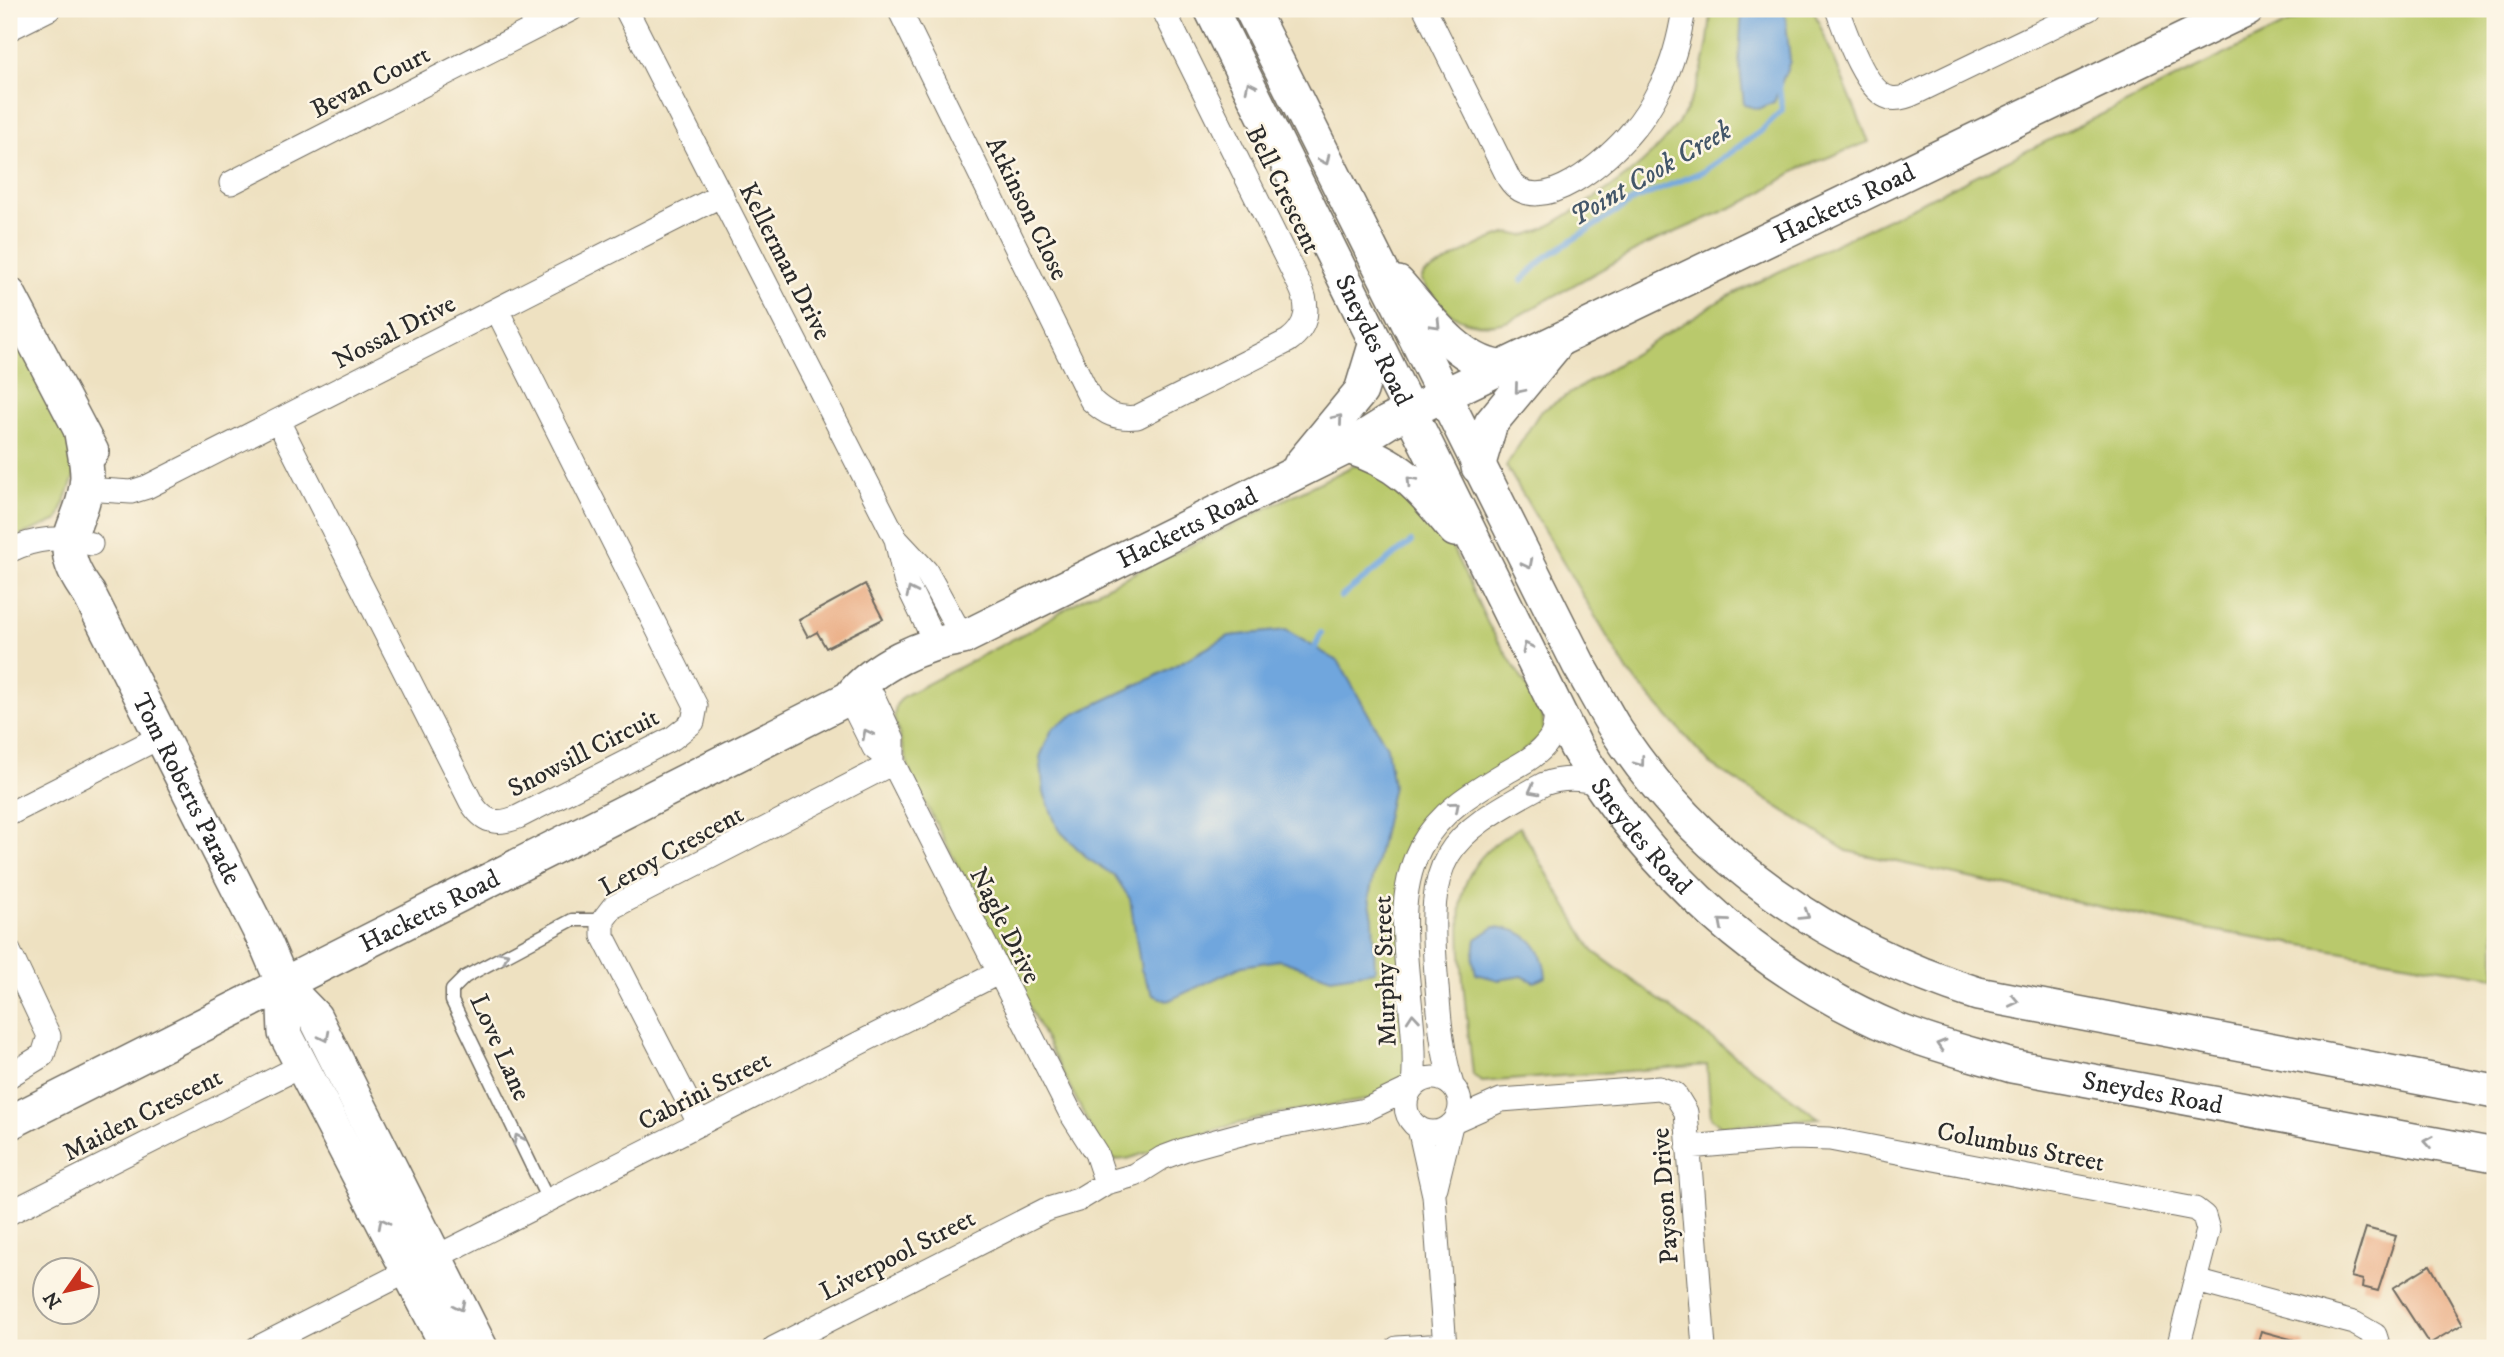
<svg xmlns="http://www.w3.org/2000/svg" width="2504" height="1357" font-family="'IM FELL DW Pica',serif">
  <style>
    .green { fill: #b9c96c; stroke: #727a4c; stroke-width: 2 }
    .water { fill: #6fa6dd; stroke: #4d6884; stroke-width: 2 }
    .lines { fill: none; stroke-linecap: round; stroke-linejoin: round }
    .stream { stroke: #6fa6dd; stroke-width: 6 }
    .building { fill: #eaab82 }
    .lane-casing { stroke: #6f6b60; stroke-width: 15 }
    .street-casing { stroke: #6f6b60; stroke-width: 25 }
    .secondary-casing { stroke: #6f6b60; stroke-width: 36 }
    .lane { stroke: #fff; stroke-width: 12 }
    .street { stroke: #fff; stroke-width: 23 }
    .secondary { stroke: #fff; stroke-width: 33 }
    .oneway { stroke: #a0a0a0 }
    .labels { text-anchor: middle; stroke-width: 5; stroke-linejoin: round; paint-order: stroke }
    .street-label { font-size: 26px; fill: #2b2b2b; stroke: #fcf5e5 }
    .water-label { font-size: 28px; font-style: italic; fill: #435669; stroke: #fcf5e5 }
  </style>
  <rect width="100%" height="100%" fill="#fcf5e5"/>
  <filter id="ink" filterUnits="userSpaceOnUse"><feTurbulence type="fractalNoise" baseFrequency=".0143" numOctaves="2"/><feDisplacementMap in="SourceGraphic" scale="14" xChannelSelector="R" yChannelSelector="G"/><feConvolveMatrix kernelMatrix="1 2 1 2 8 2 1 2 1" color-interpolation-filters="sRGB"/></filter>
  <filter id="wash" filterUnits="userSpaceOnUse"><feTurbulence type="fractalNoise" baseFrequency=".00686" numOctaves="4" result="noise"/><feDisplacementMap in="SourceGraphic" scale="28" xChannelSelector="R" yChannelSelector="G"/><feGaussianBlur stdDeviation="1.57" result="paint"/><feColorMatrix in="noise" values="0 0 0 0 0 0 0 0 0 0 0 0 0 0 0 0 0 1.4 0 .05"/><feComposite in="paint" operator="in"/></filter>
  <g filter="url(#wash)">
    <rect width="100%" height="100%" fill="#eee1c1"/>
    <path class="green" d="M 1711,9 L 1813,9 L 1869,142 L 1800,168 L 1751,199 L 1644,246 L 1509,321 C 1468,333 1442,314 1421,280 L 1424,274 C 1450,261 1478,242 1506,234 C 1513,232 1520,237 1527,235 C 1548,229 1570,213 1588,202 C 1668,153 1707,104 1711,9 Z
      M 2318,9 L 2495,9 L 2495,977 L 2187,926 L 1847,851 L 1710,764 L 1628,672 L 1506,466 L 1540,412 L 1723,299 Z
      M 9,319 L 65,430 L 77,469 L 58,520 L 9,540 Z
      M 1353,466 L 1378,466 L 1446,534 L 1488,624 L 1532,695 L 1543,718 L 1544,733 L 1412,852 L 1407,1077 L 1381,1098 L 1280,1113 L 1232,1125 L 1127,1159 L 1114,1160 L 1103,1152 L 911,775 L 894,718 L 896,705 L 904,696 L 1025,633 L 1087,596 Z
      M 1520,827 L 1593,951 L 1819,1118 L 1721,1126 L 1711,1118 L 1707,1065 L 1482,1082 L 1473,1075 C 1469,1033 1452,919 1465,885 C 1475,857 1495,842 1520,827 Z"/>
    <path class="water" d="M 1742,9 L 1783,9 L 1785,12 L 1790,61 L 1774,102 L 1759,109 L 1744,105 L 1739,59 Z
      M 1286,630 L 1339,662 L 1387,747 L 1393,786 L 1369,897 L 1373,918 L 1375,971 L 1331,978 L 1280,960 L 1242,966 L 1168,1001 L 1153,995 L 1141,970 L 1130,899 L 1115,876 L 1088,859 L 1058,829 L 1044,793 L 1040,757 L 1052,729 L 1075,714 L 1154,677 L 1229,636 Z
      M 1494,927 C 1526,929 1543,944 1546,977 L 1534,982 L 1522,976 L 1499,980 L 1476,974 L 1473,960 L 1476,939 Z"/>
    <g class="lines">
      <path class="stream" d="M 1522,280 L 1546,257 L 1634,200 L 1704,171 L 1761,131 L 1782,110 L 1778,79
        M 1341,597 L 1411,542
        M 1315,648 L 1321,633"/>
    </g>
    <g id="blocks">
      <path class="building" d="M 865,584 L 883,619 L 826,648 L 817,632 L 808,637 L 799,620 Z
        M 2366,1228 L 2396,1236 L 2378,1291 L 2362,1287 L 2363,1280 L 2351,1277 Z
        M 2430,1265 L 2463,1324 L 2429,1344 L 2393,1288 Z
        M 2261,1331 L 2305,1343 L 2304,1348 L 2256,1348 Z"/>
    </g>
  </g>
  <g filter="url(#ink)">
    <use href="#blocks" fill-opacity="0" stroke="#6f6b60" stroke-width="2"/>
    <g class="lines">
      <defs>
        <path id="lane" d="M 548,1200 L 452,1001 L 452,990 L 465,977 L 572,920 L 603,920"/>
        <path id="street" d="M 626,9 L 896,539 L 905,580 L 935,642
          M 899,9 L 1091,400 C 1106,414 1116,419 1137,417 L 1288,341 C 1309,326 1310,306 1299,284 L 1163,9
          M 1425,9 L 1509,179 C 1538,223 1610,158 1632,131 C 1644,118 1653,102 1661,86 C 1674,62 1680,35 1684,9
          M 1837,9 C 1845,31 1865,92 1890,98 C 1899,100 1909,96 1917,92 L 2089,9
          M 9,29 L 49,9
          M 231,183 L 572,9
          M 278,421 L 471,802 C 483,822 496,826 518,817 L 673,738 L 693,722 L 696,706 L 497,310
          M 85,489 L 131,492 L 147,487 L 722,195
          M 898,541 L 926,571 L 963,638
          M 9,551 C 37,537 61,536 91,544
          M 849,698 L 874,748 L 893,763
          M 874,698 L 893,739 L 893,763 L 1070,1112 L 1096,1153 L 1106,1183
          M 9,814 L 162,736
          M 9,951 L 49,1036 L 43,1055 L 9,1076
          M1406 1105a27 27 0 1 1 54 0a27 27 0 1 1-54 0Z
          M 1452,1085 C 1441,1049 1439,1012 1436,974 C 1427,857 1441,839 1544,784 C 1561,778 1581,778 1599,784
          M 1413,1086 C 1421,1011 1385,917 1420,848 C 1439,812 1473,792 1507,772 C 1523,763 1539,755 1549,740 C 1556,731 1555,719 1556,709
          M 1456,1120 L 1501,1100 L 1659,1088 L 1675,1094 L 1686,1112 L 1704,1348
          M 699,1123 L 603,936 L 603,920 L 613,907 L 893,763
          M 1419,1128 L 1434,1195 L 1445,1348
          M 1688,1147 L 1792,1138 L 1830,1139 L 2195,1209 L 2204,1216 L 2208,1230 L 2178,1348
          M 1436,1187 L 1451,1125
          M 9,1213 L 301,1066
          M 436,1257 L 998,973
          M 2196,1281 L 2354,1323 L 2375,1335 L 2379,1348
          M 257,1348 L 408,1271
          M 774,1348 L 1045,1210 L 1078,1200 L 1106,1183 L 1135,1175 L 1162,1158 L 1186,1149 L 1252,1131 L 1365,1110 L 1411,1088
          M 1397,1348 L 1445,1345"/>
        <g id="secondary">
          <path id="s1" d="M 1211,9 L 1576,747 C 1653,873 1759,971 1895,1029 C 1933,1045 1973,1054 2012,1066 L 2495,1155"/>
          <path d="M 1251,9 L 1579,665 C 1592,687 1603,709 1616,730 C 1701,860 1831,947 1978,994 L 2495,1092"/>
          <path d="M 1398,283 C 1425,313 1457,361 1499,367"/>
          <path d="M 9,294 L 92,452"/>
          <path id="s2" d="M 81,433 C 83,447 87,462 87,477 C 84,530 47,539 89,594 L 266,944 L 283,984 L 315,1017 L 481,1348"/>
          <path d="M 1348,447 C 1401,463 1420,488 1455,530"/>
          <path d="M 1300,465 L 1361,391 L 1376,342"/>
          <path d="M 1478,467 L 1491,423 L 1554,347"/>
          <path d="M 283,984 L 285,1033 L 289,1041 L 448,1348"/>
          <path id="s3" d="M 9,1123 L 849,698 C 875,665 922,644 963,638 L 1348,447 L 1388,422 L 2247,9"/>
        </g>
      </defs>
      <use href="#lane" class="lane-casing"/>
      <use href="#street" class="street-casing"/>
      <use href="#secondary" class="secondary-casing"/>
      <use href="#lane" class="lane"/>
      <use href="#street" class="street"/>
      <use href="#secondary" class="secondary"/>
    </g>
    <defs><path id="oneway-chevron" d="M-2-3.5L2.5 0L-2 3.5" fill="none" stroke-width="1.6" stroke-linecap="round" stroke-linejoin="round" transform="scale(1.75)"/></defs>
    <g class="oneway">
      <use href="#oneway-chevron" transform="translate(1250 86) rotate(-116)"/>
      <use href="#oneway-chevron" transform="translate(1325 160) rotate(64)"/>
      <use href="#oneway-chevron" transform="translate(1436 324) rotate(46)"/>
      <use href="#oneway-chevron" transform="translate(1519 389) rotate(130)"/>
      <use href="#oneway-chevron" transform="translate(1338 419) rotate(-50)"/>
      <use href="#oneway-chevron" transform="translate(1411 481) rotate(-134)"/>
      <use href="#oneway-chevron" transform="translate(1528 564) rotate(63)"/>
      <use href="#oneway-chevron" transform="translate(911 592) rotate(-115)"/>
      <use href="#oneway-chevron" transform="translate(1527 647) rotate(-116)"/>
      <use href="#oneway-chevron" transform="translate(867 734) rotate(-117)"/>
      <use href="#oneway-chevron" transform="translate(1640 762) rotate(53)"/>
      <use href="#oneway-chevron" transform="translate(1533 790) rotate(152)"/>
      <use href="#oneway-chevron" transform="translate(1455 806) rotate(-41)"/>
      <use href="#oneway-chevron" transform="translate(1805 915) rotate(32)"/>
      <use href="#oneway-chevron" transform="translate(1723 923) rotate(-139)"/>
      <use href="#oneway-chevron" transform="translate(504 956) rotate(-28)"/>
      <use href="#oneway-chevron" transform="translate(2014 1001) rotate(12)"/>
      <use href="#oneway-chevron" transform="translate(1413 1018) rotate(-95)"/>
      <use href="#oneway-chevron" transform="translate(325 1037) rotate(63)"/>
      <use href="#oneway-chevron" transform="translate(1941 1045) rotate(-163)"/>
      <use href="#oneway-chevron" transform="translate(518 1139) rotate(-116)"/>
      <use href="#oneway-chevron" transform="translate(2428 1142) rotate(-170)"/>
      <use href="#oneway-chevron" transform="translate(383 1223) rotate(-117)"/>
      <use href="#oneway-chevron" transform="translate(460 1306) rotate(64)"/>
    </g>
  </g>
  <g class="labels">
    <g class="street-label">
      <text transform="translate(370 81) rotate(-27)" y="9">Bevan Court</text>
      <text transform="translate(1284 189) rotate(64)" y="9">Bell Crescent</text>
      <text dy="9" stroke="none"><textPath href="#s3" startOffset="2056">Hacketts Road</textPath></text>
      <text transform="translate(1028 208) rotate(64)" y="9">Atkinson Close</text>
      <text transform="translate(786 261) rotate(63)" y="9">Kellerman Drive</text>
      <text transform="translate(394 331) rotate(-27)" y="9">Nossal Drive</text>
      <text dy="9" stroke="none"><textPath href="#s1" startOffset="369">Sneydes Road</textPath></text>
      <text dy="9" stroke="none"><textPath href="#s3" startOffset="1323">Hacketts Road</textPath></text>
      <text transform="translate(583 752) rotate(-27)" y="9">Snowsill Circuit</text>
      <text dy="9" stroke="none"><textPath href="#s2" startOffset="387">Tom Roberts Parade</textPath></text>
      <text dy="9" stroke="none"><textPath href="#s1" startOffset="934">Sneydes Road</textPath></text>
      <text transform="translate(671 850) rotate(-29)" y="9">Leroy Crescent</text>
      <text dy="9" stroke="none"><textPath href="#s3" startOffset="471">Hacketts Road</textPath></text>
      <text transform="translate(1006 925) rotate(63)" y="9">Nagle Drive</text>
      <text transform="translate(1384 971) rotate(-92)" y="9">Murphy Street</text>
      <text transform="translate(501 1047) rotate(66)" y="9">Love Lane</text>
      <text transform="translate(704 1090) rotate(-27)" y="9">Cabrini Street</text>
      <text dy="9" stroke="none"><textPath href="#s1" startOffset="1522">Sneydes Road</textPath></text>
      <text transform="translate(142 1114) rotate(-27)" y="9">Maiden Crescent</text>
      <text transform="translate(2021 1146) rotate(11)" y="9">Columbus Street</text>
      <text transform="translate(1664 1196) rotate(-94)" y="9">Payson Drive</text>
      <text transform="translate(897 1254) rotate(-27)" y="9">Liverpool Street</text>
    </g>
    <g class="water-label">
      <text transform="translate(1650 172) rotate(-30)" y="10">Point Cook Creek</text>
    </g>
  </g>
  <rect width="2504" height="1357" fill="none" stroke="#fcf5e5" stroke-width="35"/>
  <g transform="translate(66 1291) rotate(236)"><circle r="33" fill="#fcf5e5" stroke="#a8a49b" stroke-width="2"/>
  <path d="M0-5L12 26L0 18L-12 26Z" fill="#c8321e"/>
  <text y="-10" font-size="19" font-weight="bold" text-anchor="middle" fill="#2b2b2b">N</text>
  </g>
</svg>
